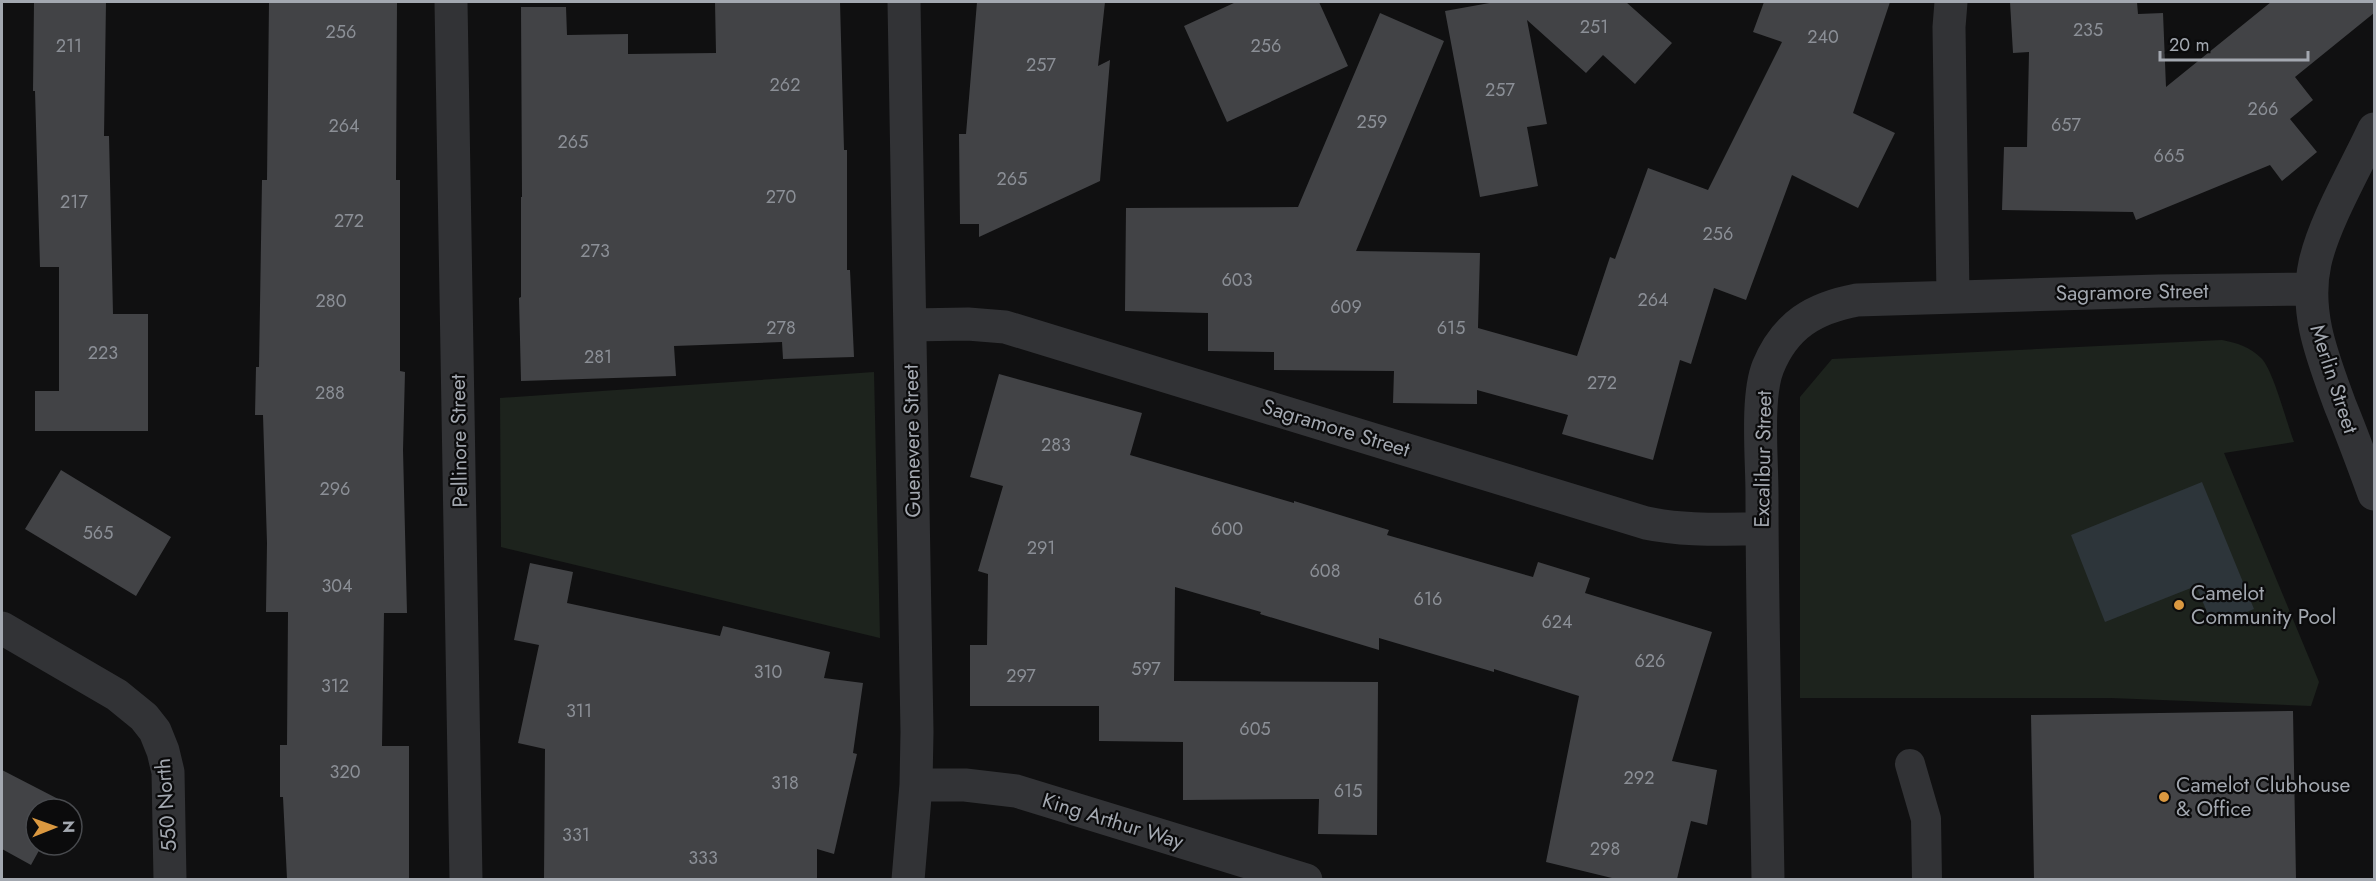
<svg xmlns="http://www.w3.org/2000/svg" width="2376" height="881" font-family="Jost,sans-serif">
  <style>
    .green { fill: #1d231d }
    .water { fill: #2d353a }
    .building { fill: #424346 }
    .lines { fill: none; stroke-linecap: round; stroke-linejoin: round }
    .lane { stroke: #323336; stroke-width: 30 }
    .street { stroke: #323336; stroke-width: 33 }
    .poi-dot { fill: #da9840; stroke: #0b0b0c; stroke-width: 2 }
    .labels { text-anchor: middle; stroke-width: 4.5; stroke-linejoin: round; paint-order: stroke }
    .number-label { font-size: 18px; fill: #8b8f96 }
    .street-label { font-size: 21px; fill: #a3a8b0; stroke: #0b0b0c }
    .poi-label { font-size: 21px; fill: #a3a8b0; stroke: #0b0b0c; text-anchor: start }
  </style>
  <rect width="100%" height="100%" fill="#101011"/>
  <path class="green" d="M 2222,340 C 2237,343 2250,347 2261,358 C 2273,369 2287,424 2294,442 L 2224,453 L 2319,682 L 2311,706 L 2111,698 L 1800,698 L 1800,397 L 1832,359 Z
    M 874,372 L 880,638 L 501,547 L 500,398 Z"/>
  <path class="water" d="M 2202,482 L 2254,609 L 2213,626 L 2196,586 L 2105,622 L 2071,535 Z"/>
  <path class="building" d="M 34,2 L 106,2 L 104,136 L 109,136 L 113,314 L 148,314 L 148,431 L 35,431 L 35,391 L 59,391 L 59,267 L 40,267 L 35,91 L 33,91 Z
    M 269,2 L 397,2 L 396,180 L 400,180 L 400,371 L 405,372 L 403,450 L 407,613 L 384,613 L 382,746 L 409,746 L 409,879 L 287,879 L 283,797 L 280,797 L 280,745 L 287,745 L 288,612 L 266,612 L 267,543 L 263,415 L 255,415 L 256,367 L 259,367 L 262,180 L 267,180 Z
    M 715,2 L 840,2 L 844,150 L 847,150 L 847,270 L 850,270 L 854,357 L 783,359 L 782,342 L 674,346 L 676,376 L 521,381 L 519,298 L 521,297 L 521,197 L 522,197 L 521,7 L 566,7 L 567,35 L 628,34 L 628,54 L 716,53 Z
    M 977,2 L 1105,2 L 1098,66 L 1110,60 L 1100,181 L 979,237 L 979,224 L 960,224 L 959,134 L 966,134 Z
    M 1236,2 L 1319,2 L 1348,66 L 1227,122 L 1184,26 Z
    M 1495,2 L 1626,2 L 1672,43 L 1635,84 L 1603,55 L 1586,73 L 1527,20 L 1547,124 L 1527,127 L 1538,186 L 1480,197 L 1445,11 Z
    M 1764,2 L 1890,2 L 1853,113 L 1895,133 L 1858,208 L 1792,175 L 1746,300 L 1714,288 L 1691,364 L 1680,360 L 1653,460 L 1562,434 L 1568,415 L 1477,390 L 1477,404 L 1393,403 L 1394,371 L 1274,370 L 1274,352 L 1208,351 L 1208,313 L 1125,311 L 1126,208 L 1298,207 L 1380,13 L 1444,41 L 1356,251 L 1480,253 L 1478,328 L 1577,356 L 1610,257 L 1615,259 L 1648,168 L 1708,190 L 1782,42 L 1753,32 Z
    M 2010,2 L 2137,2 L 2138,14 L 2163,13 L 2166,87 L 2271,2 L 2374,2 L 2374,13 L 2295,77 L 2313,100 L 2290,119 L 2317,152 L 2282,181 L 2270,165 L 2136,220 L 2133,212 L 2002,210 L 2004,147 L 2027,147 L 2029,52 L 2013,53 Z
    M 999,374 L 1142,413 L 1130,455 L 1294,503 L 1294,501 L 1389,530 L 1387,535 L 1533,577 L 1538,562 L 1590,578 L 1585,593 L 1712,632 L 1672,761 L 1717,770 L 1707,825 L 1691,821 L 1677,879 L 1616,879 L 1546,862 L 1579,696 L 1494,669 L 1494,672 L 1379,638 L 1379,650 L 1260,614 L 1261,612 L 1175,587 L 1174,681 L 1378,682 L 1377,835 L 1318,834 L 1319,799 L 1183,800 L 1183,742 L 1099,741 L 1099,706 L 970,706 L 970,645 L 987,645 L 988,574 L 978,571 L 1003,486 L 970,477 Z
    M 61,470 L 171,537 L 136,596 L 25,529 Z
    M 530,563 L 573,572 L 567,603 L 720,636 L 723,626 L 830,652 L 824,678 L 863,683 L 853,753 L 857,754 L 834,854 L 817,849 L 817,879 L 544,879 L 545,749 L 518,743 L 539,645 L 514,640 Z
    M 2293,711 L 2296,879 L 2034,879 L 2031,715 Z
    M 2,770 L 64,802 L 61,809 L 36,809 L 36,845 L 42,845 L 31,865 L 2,849 Z"/>
  <g class="lines">
    <path class="lane" d="M 1910,764 L 1926,819 L 1927,880"/>
    <path class="street" d="M 451,2 L 466,880
      M 904,2 L 917,732 L 916,785 L 908,880
      M 1951,2 L 1949,27 L 1953,296
      M 2374,129 C 2356,168 2324,222 2315,263 C 2304,313 2323,358 2340,405 C 2352,434 2363,464 2374,494
      M 910,325 L 968,324 L 1005,327 L 1646,523 C 1684,531 1723,529 1762,529
      M 2,628 L 117,695 L 144,717 L 155,731 L 163,751 L 168,772 L 170,880
      M 916,785 L 965,785 L 1016,791 L 1306,880
      M 1768,880 C 1766,751 1762,622 1762,494 C 1762,460 1756,397 1768,367 C 1785,325 1814,308 1857,300 L 2159,291 L 2311,289"/>
  </g>
  <g class="poi-dot">
    <circle cx="2179" cy="605" r="6"/>
    <circle cx="2164" cy="797" r="6"/>
  </g>
  <g class="labels">
    <g class="number-label">
      <text x="1594" y="33">251</text>
      <text x="2088" y="36">235</text>
      <text x="341" y="38">256</text>
      <text x="1823" y="43">240</text>
      <text x="69" y="52">211</text>
      <text x="1266" y="52">256</text>
      <text x="1041" y="71">257</text>
      <text x="785" y="91">262</text>
      <text x="1500" y="96">257</text>
      <text x="2263" y="115">266</text>
      <text x="1372" y="128">259</text>
      <text x="2066" y="131">657</text>
      <text x="344" y="132">264</text>
      <text x="573" y="148">265</text>
      <text x="2169" y="162">665</text>
      <text x="1012" y="185">265</text>
      <text x="781" y="203">270</text>
      <text x="74" y="208">217</text>
      <text x="349" y="227">272</text>
      <text x="1718" y="240">256</text>
      <text x="595" y="257">273</text>
      <text x="1237" y="286">603</text>
      <text x="1653" y="306">264</text>
      <text x="331" y="307">280</text>
      <text x="1346" y="313">609</text>
      <text x="781" y="334">278</text>
      <text x="1451" y="334">615</text>
      <text x="103" y="359">223</text>
      <text x="598" y="363">281</text>
      <text x="1602" y="389">272</text>
      <text x="330" y="399">288</text>
      <text x="1056" y="451">283</text>
      <text x="335" y="495">296</text>
      <text x="1227" y="535">600</text>
      <text x="98" y="539">565</text>
      <text x="1041" y="554">291</text>
      <text x="1325" y="577">608</text>
      <text x="337" y="592">304</text>
      <text x="1428" y="605">616</text>
      <text x="1557" y="628">624</text>
      <text x="1650" y="667">626</text>
      <text x="1146" y="675">597</text>
      <text x="768" y="678">310</text>
      <text x="1021" y="682">297</text>
      <text x="335" y="692">312</text>
      <text x="579" y="717">311</text>
      <text x="1255" y="735">605</text>
      <text x="345" y="778">320</text>
      <text x="1639" y="784">292</text>
      <text x="785" y="789">318</text>
      <text x="1348" y="797">615</text>
      <text x="576" y="841">331</text>
      <text x="1605" y="855">298</text>
      <text x="703" y="864">333</text>
    </g>
    <g class="street-label">
      <text transform="translate(2132 292) rotate(-1)" y="7">Sagramore Street</text>
      <text transform="translate(2334 379) rotate(72)" y="7">Merlin Street</text>
      <text transform="translate(1336 428) rotate(17)" y="7">Sagramore Street</text>
      <text transform="translate(459 441) rotate(-91)" y="7">Pellinore Street</text>
      <text transform="translate(912 441) rotate(-91)" y="7">Guenevere Street</text>
      <text transform="translate(1763 459) rotate(-89)" y="7">Excalibur Street</text>
      <text transform="translate(166 805) rotate(-94)" y="7">550 North</text>
      <text transform="translate(1113 821) rotate(17)" y="7">King Arthur Way</text>
    </g>
    <g class="poi-label">
      <text x="2191" y="600">Camelot<tspan x="2191" dy="24">Community Pool</tspan></text>
      <text x="2176" y="792">Camelot Clubhouse<tspan x="2176" dy="24">&amp; Office</tspan></text>
    </g>
  </g>
  <rect width="2376" height="881" fill="none" stroke="#a3a8b0" stroke-width="6"/>
  <g transform="translate(54 827) rotate(89)"><circle r="28" fill="#0b0b0c" stroke="#484a4e" stroke-width="1.5"/>
  <path d="M0-4.5L10 22L0 15L-10 22Z" fill="#da9840"/>
  <text y="-9" font-size="16" font-weight="bold" text-anchor="middle" fill="#a3a8b0">N</text>
  </g>
  <path d="M2160 51v9h148v-9" fill="none" stroke="#a3a8b0" stroke-width="3"/>
  <text x="2169" y="51" font-size="18" fill="#a3a8b0" stroke="#0b0b0c" stroke-width="4.5" paint-order="stroke">20 m</text>
</svg>
